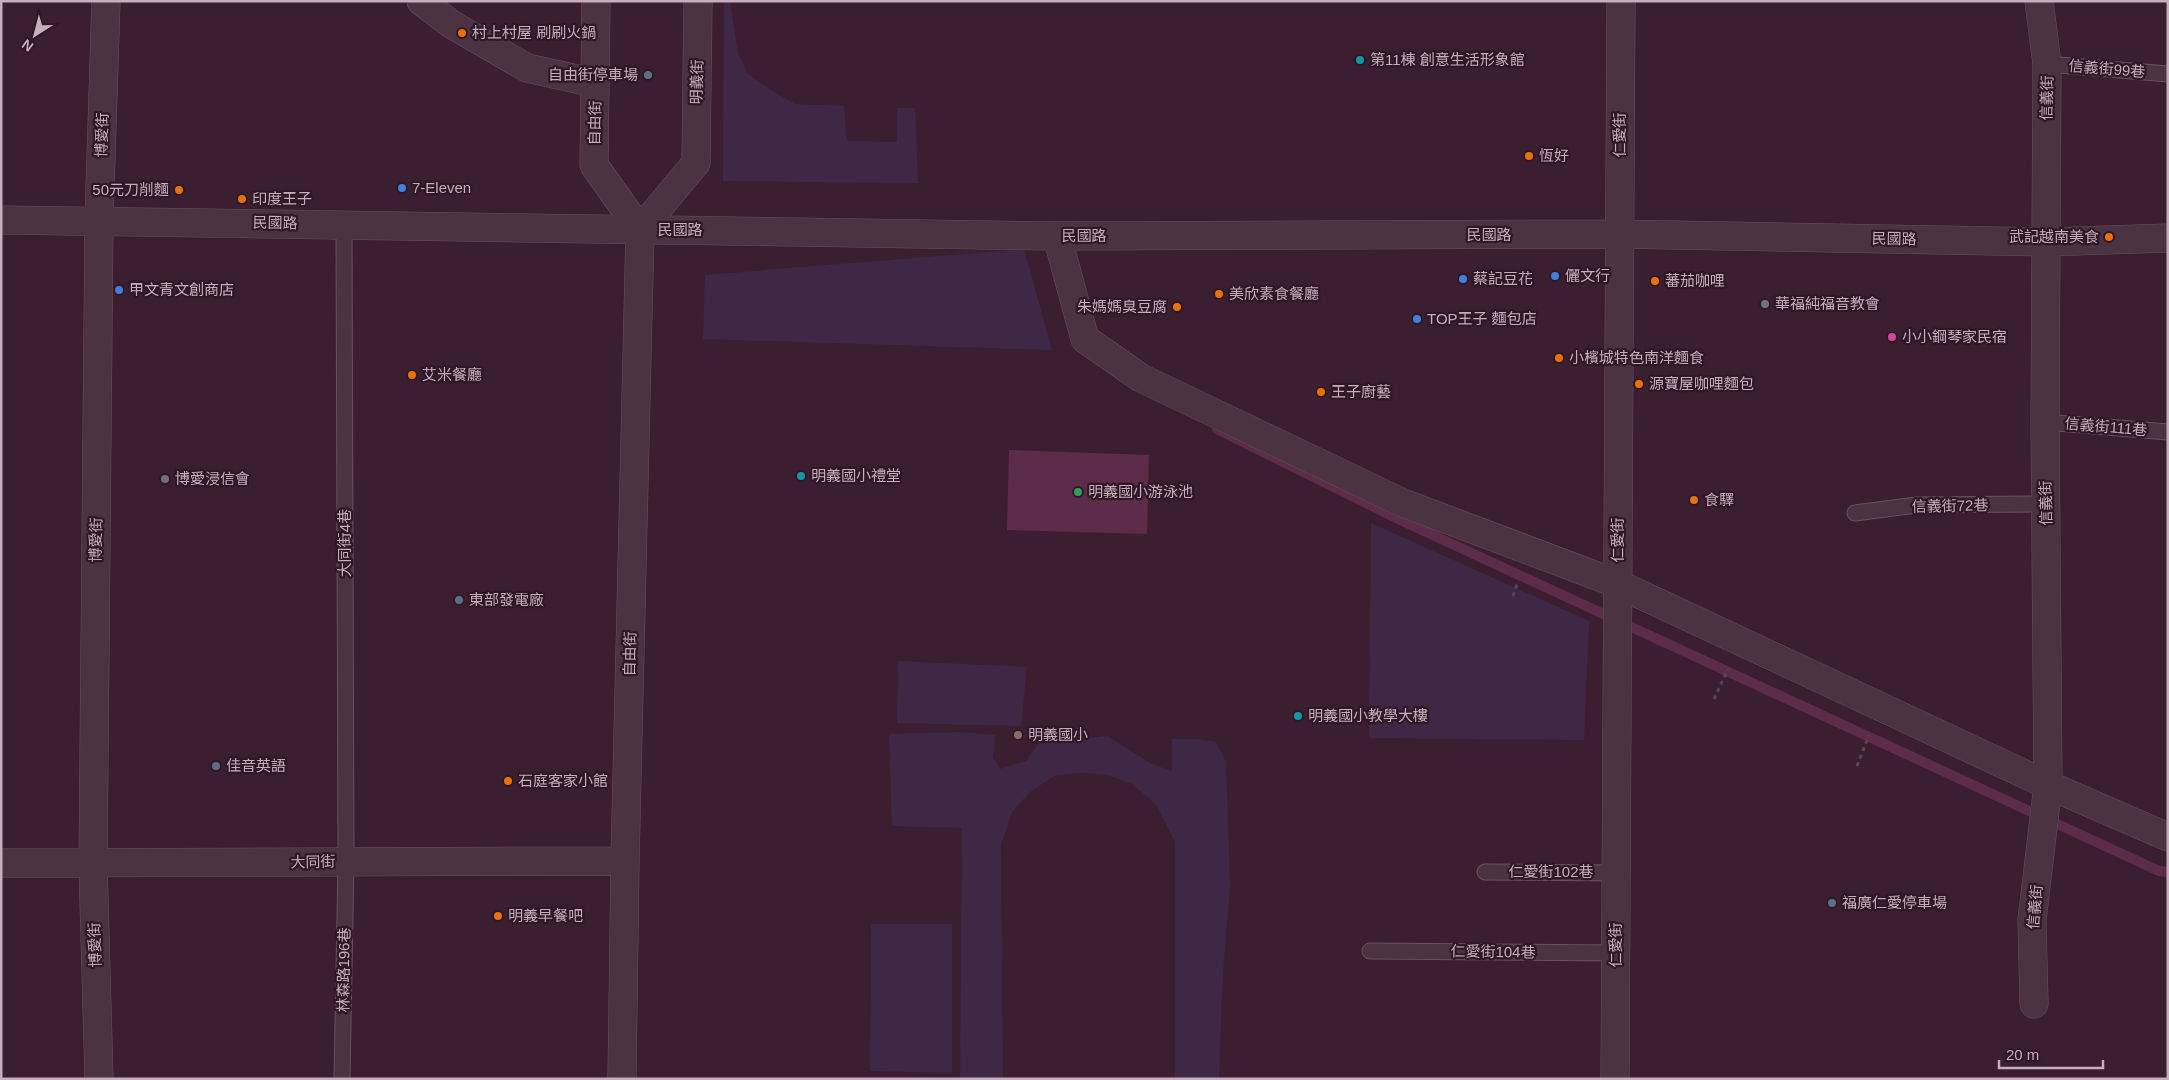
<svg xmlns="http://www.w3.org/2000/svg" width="2169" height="1080" font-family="Arial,'Noto Sans TC',sans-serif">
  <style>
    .green { fill: #3e2846 }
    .water { fill: #5d2c4a }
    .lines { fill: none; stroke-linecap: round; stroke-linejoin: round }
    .stream { stroke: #5d2c4a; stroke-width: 10 }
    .lane-casing { stroke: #69505f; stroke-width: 17 }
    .street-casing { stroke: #69505f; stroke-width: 29 }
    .path { stroke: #5b435c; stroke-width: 3; stroke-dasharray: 4 4; stroke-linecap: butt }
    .lane { stroke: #4b3341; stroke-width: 15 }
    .street { stroke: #4b3341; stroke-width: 28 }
    .food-dot { fill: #e8710a; stroke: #301826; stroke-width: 2 }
    .culture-dot { fill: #0f9aa8; stroke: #301826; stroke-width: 2 }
    .service-dot { fill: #5c6f8a; stroke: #301826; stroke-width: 2 }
    .shop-dot { fill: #3f7fe0; stroke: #301826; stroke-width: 2 }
    .worship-dot { fill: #6b7280; stroke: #301826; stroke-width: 2 }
    .hotel-dot { fill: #d1479c; stroke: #301826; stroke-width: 2 }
    .leisure-dot { fill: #2e9e5b; stroke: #301826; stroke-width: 2 }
    .education-dot { fill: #8d6e63; stroke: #301826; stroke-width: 2 }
    .labels { text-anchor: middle; stroke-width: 4.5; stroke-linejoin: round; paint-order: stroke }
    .poi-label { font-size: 15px; fill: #c8adbc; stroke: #301826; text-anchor: start }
    .street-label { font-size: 15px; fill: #c8adbc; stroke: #301826 }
  </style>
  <rect width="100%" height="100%" fill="#3b1f30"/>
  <path class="green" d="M 724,1 L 730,1 L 738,54 L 748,74 L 769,89 L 795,104 L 844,106 L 847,141 L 897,142 L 897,108 L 915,108 L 918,183 L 723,181 Z
    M 1024,249 L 1052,350 L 703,339 L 705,275 Z
    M 1371,523 L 1589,621 L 1584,740 L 1369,738 Z
    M 898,661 L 1027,667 L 1021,726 L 897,723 Z
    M 962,732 L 995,735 L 993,757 L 1000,769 L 1026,761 L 1039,743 L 1107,736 L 1152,764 L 1172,771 L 1172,739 L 1196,739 L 1216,742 L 1226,762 L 1230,887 L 1222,988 L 1219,1079 L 1175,1079 L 1175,842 L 1155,803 L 1132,784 L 1108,775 L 1083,773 L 1056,775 L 1030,792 L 1012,812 L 1001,845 L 1003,1079 L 960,1079 L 962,828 L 892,826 L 889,734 Z
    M 871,924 L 952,924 L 952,1073 L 870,1071 Z"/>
  <path class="water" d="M 1009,450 L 1149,455 L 1147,534 L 1007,530 Z"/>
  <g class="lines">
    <path class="stream" d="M 1217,429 L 1396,518 L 2159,871 L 2168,872"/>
    <defs>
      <path id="lane" d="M 2047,64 L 2168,74
        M 2045,422 L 2168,432
        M 1855,513 L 1916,505 L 2046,504
        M 1485,872 L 1617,873
        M 1370,951 L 1616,953
        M 342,1079 L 346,861 L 344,225"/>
      <path id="street" d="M 421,1 L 451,24 L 527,68 L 595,83
        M 596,1 L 594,165 L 640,230 L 696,163 L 698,1
        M 1,220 L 1057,236 L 1619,234 L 2045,242 L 2168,238
        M 1057,236 L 1085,339 L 1141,378 L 1403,503 L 1618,584 L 2048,785 L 2168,837
        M 1,863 L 625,861
        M 2034,1004 L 2032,920 L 2048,785 L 2045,422 L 2047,64 L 2039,1
        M 99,1079 L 93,864 L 99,220 L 106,1
        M 622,1079 L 625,861 L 640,230
        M 1615,1079 L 1621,1"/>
    </defs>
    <use href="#lane" class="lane-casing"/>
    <use href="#street" class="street-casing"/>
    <path class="path" d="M 1513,596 L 1518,581
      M 1714,699 L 1728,669
      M 1857,766 L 1869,735"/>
    <use href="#lane" class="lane"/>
    <use href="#street" class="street"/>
  </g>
  <g class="food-dot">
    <circle cx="462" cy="33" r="5"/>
    <circle cx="1529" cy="156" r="5"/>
    <circle cx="179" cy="190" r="5"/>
    <circle cx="242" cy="199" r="5"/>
    <circle cx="2109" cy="237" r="5"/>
    <circle cx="1655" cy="281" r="5"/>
    <circle cx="1219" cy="294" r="5"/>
    <circle cx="1177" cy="307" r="5"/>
    <circle cx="1559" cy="358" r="5"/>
    <circle cx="412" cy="375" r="5"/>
    <circle cx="1639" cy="384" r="5"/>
    <circle cx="1321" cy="392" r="5"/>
    <circle cx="1694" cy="500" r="5"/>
    <circle cx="508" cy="781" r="5"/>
    <circle cx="498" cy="916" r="5"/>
  </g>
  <g class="culture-dot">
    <circle cx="1360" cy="60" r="5"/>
    <circle cx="801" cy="476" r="5"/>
    <circle cx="1298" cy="716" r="5"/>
  </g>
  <g class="service-dot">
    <circle cx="648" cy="75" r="5"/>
    <circle cx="459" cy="600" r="5"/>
    <circle cx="216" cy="766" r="5"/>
    <circle cx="1832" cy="903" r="5"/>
  </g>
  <g class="shop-dot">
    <circle cx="402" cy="188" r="5"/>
    <circle cx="1555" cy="276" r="5"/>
    <circle cx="1463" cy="279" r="5"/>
    <circle cx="119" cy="290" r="5"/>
    <circle cx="1417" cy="319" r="5"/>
  </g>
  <g class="worship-dot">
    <circle cx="1765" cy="304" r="5"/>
    <circle cx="165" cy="479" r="5"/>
  </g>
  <circle class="hotel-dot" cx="1892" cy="337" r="5"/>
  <circle class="leisure-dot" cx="1078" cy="492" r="5"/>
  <circle class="education-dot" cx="1018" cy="735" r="5"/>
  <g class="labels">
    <g class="poi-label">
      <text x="472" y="38">村上村屋 刷刷火鍋</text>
      <text x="1370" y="65">第11棟 創意生活形象館</text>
      <text x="638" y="80" text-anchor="end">自由街停車場</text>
      <text x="1539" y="161">恆好</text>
      <text x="412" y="193">7-Eleven</text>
      <text x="169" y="195" text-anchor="end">50元刀削麵</text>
      <text x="252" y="204">印度王子</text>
      <text x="2099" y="242" text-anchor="end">武記越南美食</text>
      <text x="1565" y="281">儷文行</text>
      <text x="1473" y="284">蔡記豆花</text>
      <text x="1665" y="286">蕃茄咖哩</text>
      <text x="129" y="295">甲文青文創商店</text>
      <text x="1229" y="299">美欣素食餐廳</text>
      <text x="1775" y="309">華福純福音教會</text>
      <text x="1167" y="312" text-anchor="end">朱媽媽臭豆腐</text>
      <text x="1427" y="324">TOP王子 麵包店</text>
      <text x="1902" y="342">小小鋼琴家民宿</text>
      <text x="1569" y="363">小檳城特色南洋麵食</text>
      <text x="422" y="380">艾米餐廳</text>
      <text x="1649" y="389">源寶屋咖哩麵包</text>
      <text x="1331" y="397">王子廚藝</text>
      <text x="811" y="481">明義國小禮堂</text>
      <text x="175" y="484">博愛浸信會</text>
      <text x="1088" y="497">明義國小游泳池</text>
      <text x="1704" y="505">食驛</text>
      <text x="469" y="605">東部發電廠</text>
      <text x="1308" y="721">明義國小教學大樓</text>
      <text x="1028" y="740">明義國小</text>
      <text x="226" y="771">佳音英語</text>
      <text x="518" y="786">石庭客家小館</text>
      <text x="1842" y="908">福廣仁愛停車場</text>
      <text x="508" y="921">明義早餐吧</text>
    </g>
    <g class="street-label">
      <text transform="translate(2107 69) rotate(5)" y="5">信義街99巷</text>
      <text transform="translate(697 82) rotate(-89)" y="5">明義街</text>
      <text transform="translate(2047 98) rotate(-89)" y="5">信義街</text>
      <text transform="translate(595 123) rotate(-89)" y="5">自由街</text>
      <text transform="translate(102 135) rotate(-88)" y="5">博愛街</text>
      <text transform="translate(1620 135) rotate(-90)" y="5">仁愛街</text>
      <text transform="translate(275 223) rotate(1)" y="5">民國路</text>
      <text x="680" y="235">民國路</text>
      <text x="1489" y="240">民國路</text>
      <text x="1084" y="241">民國路</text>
      <text transform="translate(1894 239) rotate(1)" y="5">民國路</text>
      <text transform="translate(2106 427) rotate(5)" y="5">信義街111巷</text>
      <text transform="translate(2046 503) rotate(-91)" y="5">信義街</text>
      <text transform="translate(1950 506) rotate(-1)" y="5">信義街72巷</text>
      <text transform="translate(96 540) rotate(-89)" y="5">博愛街</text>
      <text transform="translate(1618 540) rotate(-90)" y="5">仁愛街</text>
      <text transform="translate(345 543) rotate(-90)" y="5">大同街4巷</text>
      <text transform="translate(630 654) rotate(-89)" y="5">自由街</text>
      <text transform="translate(313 862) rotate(-1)" y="5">大同街</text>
      <text x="1551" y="877">仁愛街102巷</text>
      <text transform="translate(2035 907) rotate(-85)" y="5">信義街</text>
      <text transform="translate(95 945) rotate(-92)" y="5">博愛街</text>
      <text transform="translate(1616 945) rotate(-90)" y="5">仁愛街</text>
      <text transform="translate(1493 952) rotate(1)" y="5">仁愛街104巷</text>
      <text transform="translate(344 970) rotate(-89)" y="5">林森路196巷</text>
    </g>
  </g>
  <rect width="2169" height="1080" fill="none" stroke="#c8adbc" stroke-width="5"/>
  <g transform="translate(35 35) rotate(216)" stroke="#301826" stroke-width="4" paint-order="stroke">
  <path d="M0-4L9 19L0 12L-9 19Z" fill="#c8adbc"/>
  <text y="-8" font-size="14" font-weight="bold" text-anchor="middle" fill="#c8adbc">N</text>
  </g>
  <path d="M1999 1060v8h104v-8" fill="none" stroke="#c8adbc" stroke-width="2.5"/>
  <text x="2006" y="1060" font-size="15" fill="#c8adbc" stroke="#301826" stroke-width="4" paint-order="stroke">20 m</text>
</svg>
